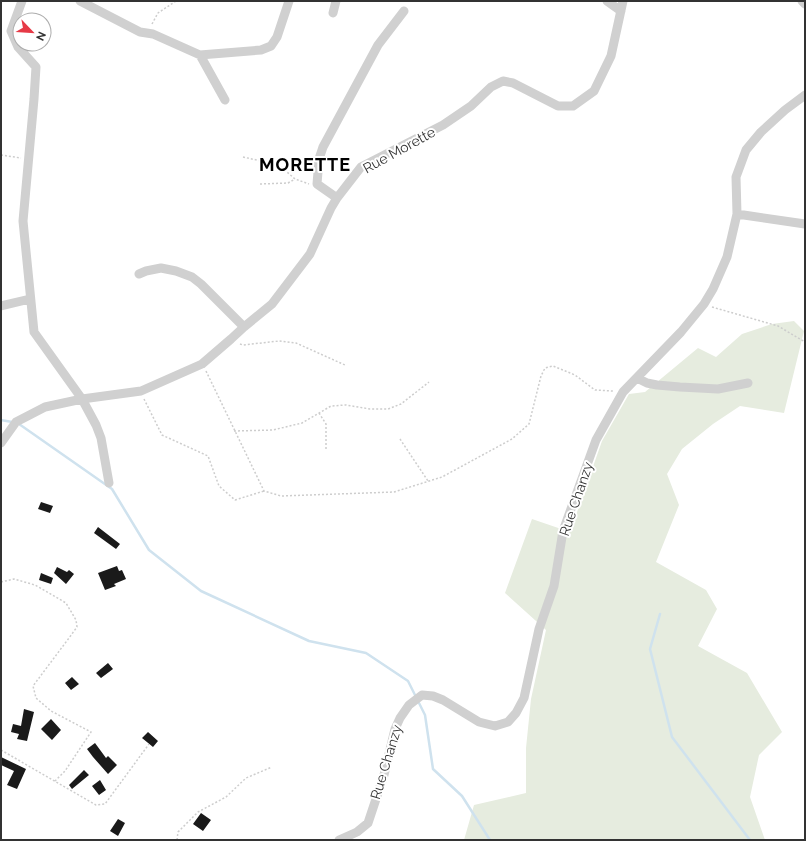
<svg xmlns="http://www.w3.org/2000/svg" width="806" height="841" font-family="Raleway,sans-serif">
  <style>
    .green { fill: #e6ecdf }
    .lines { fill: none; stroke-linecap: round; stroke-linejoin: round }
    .stream { stroke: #cfe2ee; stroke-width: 2.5 }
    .building { fill: #1a1a1a }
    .path { stroke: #cdcdcd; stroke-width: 1.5; stroke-dasharray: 2 2; stroke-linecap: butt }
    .minor { stroke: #d0d0d0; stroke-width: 9 }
    .labels { text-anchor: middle; stroke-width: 4; stroke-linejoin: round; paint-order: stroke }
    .street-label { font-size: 14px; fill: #333; stroke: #fff }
    .district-label { font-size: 18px; font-weight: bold; letter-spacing: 1px; fill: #000; stroke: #fff }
  </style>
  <rect width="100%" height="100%" fill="#fff"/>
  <path class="green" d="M 794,321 L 804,331 L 784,413 L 740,406 L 713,424 L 682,449 L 667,474 L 679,505 L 656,562 L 706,590 L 717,609 L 698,646 L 747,673 L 782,732 L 759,755 L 750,797 L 765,840 L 464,840 L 474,805 L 526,793 L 526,748 L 531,699 L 546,630 L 505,593 L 532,519 L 570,532 L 602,441 L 629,394 L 645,392 L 698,348 L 716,357 L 742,334 L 772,324 Z"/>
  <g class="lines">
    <path class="stream" d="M 1,420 L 12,422
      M 19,424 L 112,489 L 149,550 L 201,591 L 309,641 L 366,653 L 408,681 L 425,715 L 433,769 L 462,796 L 490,840
      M 660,614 L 650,649 L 672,737 L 750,840"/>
  </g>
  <path class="building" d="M 41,502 L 53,506 L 50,513 L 38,509 Z
    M 98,527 L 120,544 L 116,549 L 94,533 Z
    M 117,566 L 119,571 L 122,570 L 126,579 L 114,584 L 116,586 L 105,590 L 98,573 Z
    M 57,567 L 67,572 L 69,570 L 74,574 L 66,584 L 54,573 Z
    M 41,573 L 53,578 L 51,584 L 39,580 Z
    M 108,663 L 113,669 L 101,678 L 96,673 Z
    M 72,677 L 79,684 L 71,690 L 65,683 Z
    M 24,709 L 34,712 L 27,741 L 17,739 L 19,734 L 11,732 L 13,724 L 21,726 Z
    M 51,719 L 61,730 L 52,740 L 41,729 Z
    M 148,732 L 158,741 L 153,747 L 142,738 Z
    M 95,743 L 106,758 L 108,756 L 117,765 L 108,774 L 93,757 L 87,749 Z
    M 1,757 L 26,769 L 17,789 L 7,785 L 14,771 L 1,765 Z
    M 84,770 L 89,775 L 72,789 L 69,785 Z
    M 100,780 L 106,790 L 99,795 L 92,786 Z
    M 201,813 L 211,820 L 203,831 L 193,824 Z
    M 118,819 L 125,823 L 118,836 L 110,831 Z"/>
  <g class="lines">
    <path class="path" d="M 152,24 L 158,13 L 176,1
      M 1,155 L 21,158
      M 243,157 L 279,165 L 295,179 L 309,184
      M 260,184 L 288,183 L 295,179
      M 712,307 L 778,326 L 805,342
      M 240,344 L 243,345 L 279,341 L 296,343 L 345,365
      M 206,371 L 264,491 L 281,496 L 394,492 L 442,477 L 512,439 L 529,424 L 541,376 L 545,368 L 553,366 L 575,375 L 595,390 L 613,391
      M 144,399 L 162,435 L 208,456 L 219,486 L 235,500 L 264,491
      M 319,413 L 326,424 L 326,451
      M 234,431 L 273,430 L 302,423 L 331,406 L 346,405 L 370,409 L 388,409 L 401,404 L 429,382
      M 400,439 L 428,481
      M 1,582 L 14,579 L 35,585 L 66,603 L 76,620 L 77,627 L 69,638 L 33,686 L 36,698 L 51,711 L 91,732 L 65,771 L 55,781
      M 1,750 L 96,805 L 105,804 L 149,744
      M 177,840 L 178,832 L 198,812 L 226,797 L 246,778 L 272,767"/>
    <path class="minor" d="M 80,1 L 140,32 L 153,34 L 200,55 L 261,50 L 271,46 L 277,37 L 289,1
      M 607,1 L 621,11
      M 802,1 L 805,4
      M 333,13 L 336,1
      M 200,55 L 225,100
      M 337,198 L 317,184 L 319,159 L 323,147 L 378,45 L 404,11
      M 737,214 L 805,224
      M 139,274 L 146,271 L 161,268 L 176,271 L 192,277 L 201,284 L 244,327
      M 1,306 L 30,299
      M 637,378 L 647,383 L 657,385 L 680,387 L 718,389 L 748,383
      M 1,443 L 16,422 L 45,407 L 82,399 L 34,332 L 23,221 L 34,99 L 36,67 L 18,47 L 11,31 L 22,1
      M 109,483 L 101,438 L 96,425 L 82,399 L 141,391 L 202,364 L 231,339 L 244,327 L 272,304 L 310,254 L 331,208 L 337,198 L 361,167 L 443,125 L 471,106 L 491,87 L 503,81 L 513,83 L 558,106 L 573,106 L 594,91 L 611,56 L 623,1
      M 339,840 L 357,832 L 368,823 L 384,775 L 395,729 L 400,718 L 409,705 L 422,695 L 433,696 L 443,700 L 479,722 L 495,726 L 508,722 L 516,713 L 524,698 L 539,629 L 554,586 L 563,531 L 596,440 L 623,392 L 681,332 L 704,304 L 713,289 L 727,257 L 737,214 L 736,177 L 746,150 L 761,132 L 785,110 L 805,95"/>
  </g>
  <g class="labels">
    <g class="street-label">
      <text transform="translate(399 150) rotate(-29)" y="5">Rue Morette</text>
      <text transform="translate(576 499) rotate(-71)" y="5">Rue Chanzy</text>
      <text transform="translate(386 762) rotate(-73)" y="5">Rue Chanzy</text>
    </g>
    <g class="district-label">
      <text x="305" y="171">MORETTE</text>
    </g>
  </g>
  <rect width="806" height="841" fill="none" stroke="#333333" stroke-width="4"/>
  <g transform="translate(32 32) rotate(115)"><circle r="19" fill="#ffffff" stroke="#adadad"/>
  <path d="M0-3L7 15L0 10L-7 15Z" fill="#e63946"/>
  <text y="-6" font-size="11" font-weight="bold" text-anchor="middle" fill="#333333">N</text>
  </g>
</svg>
